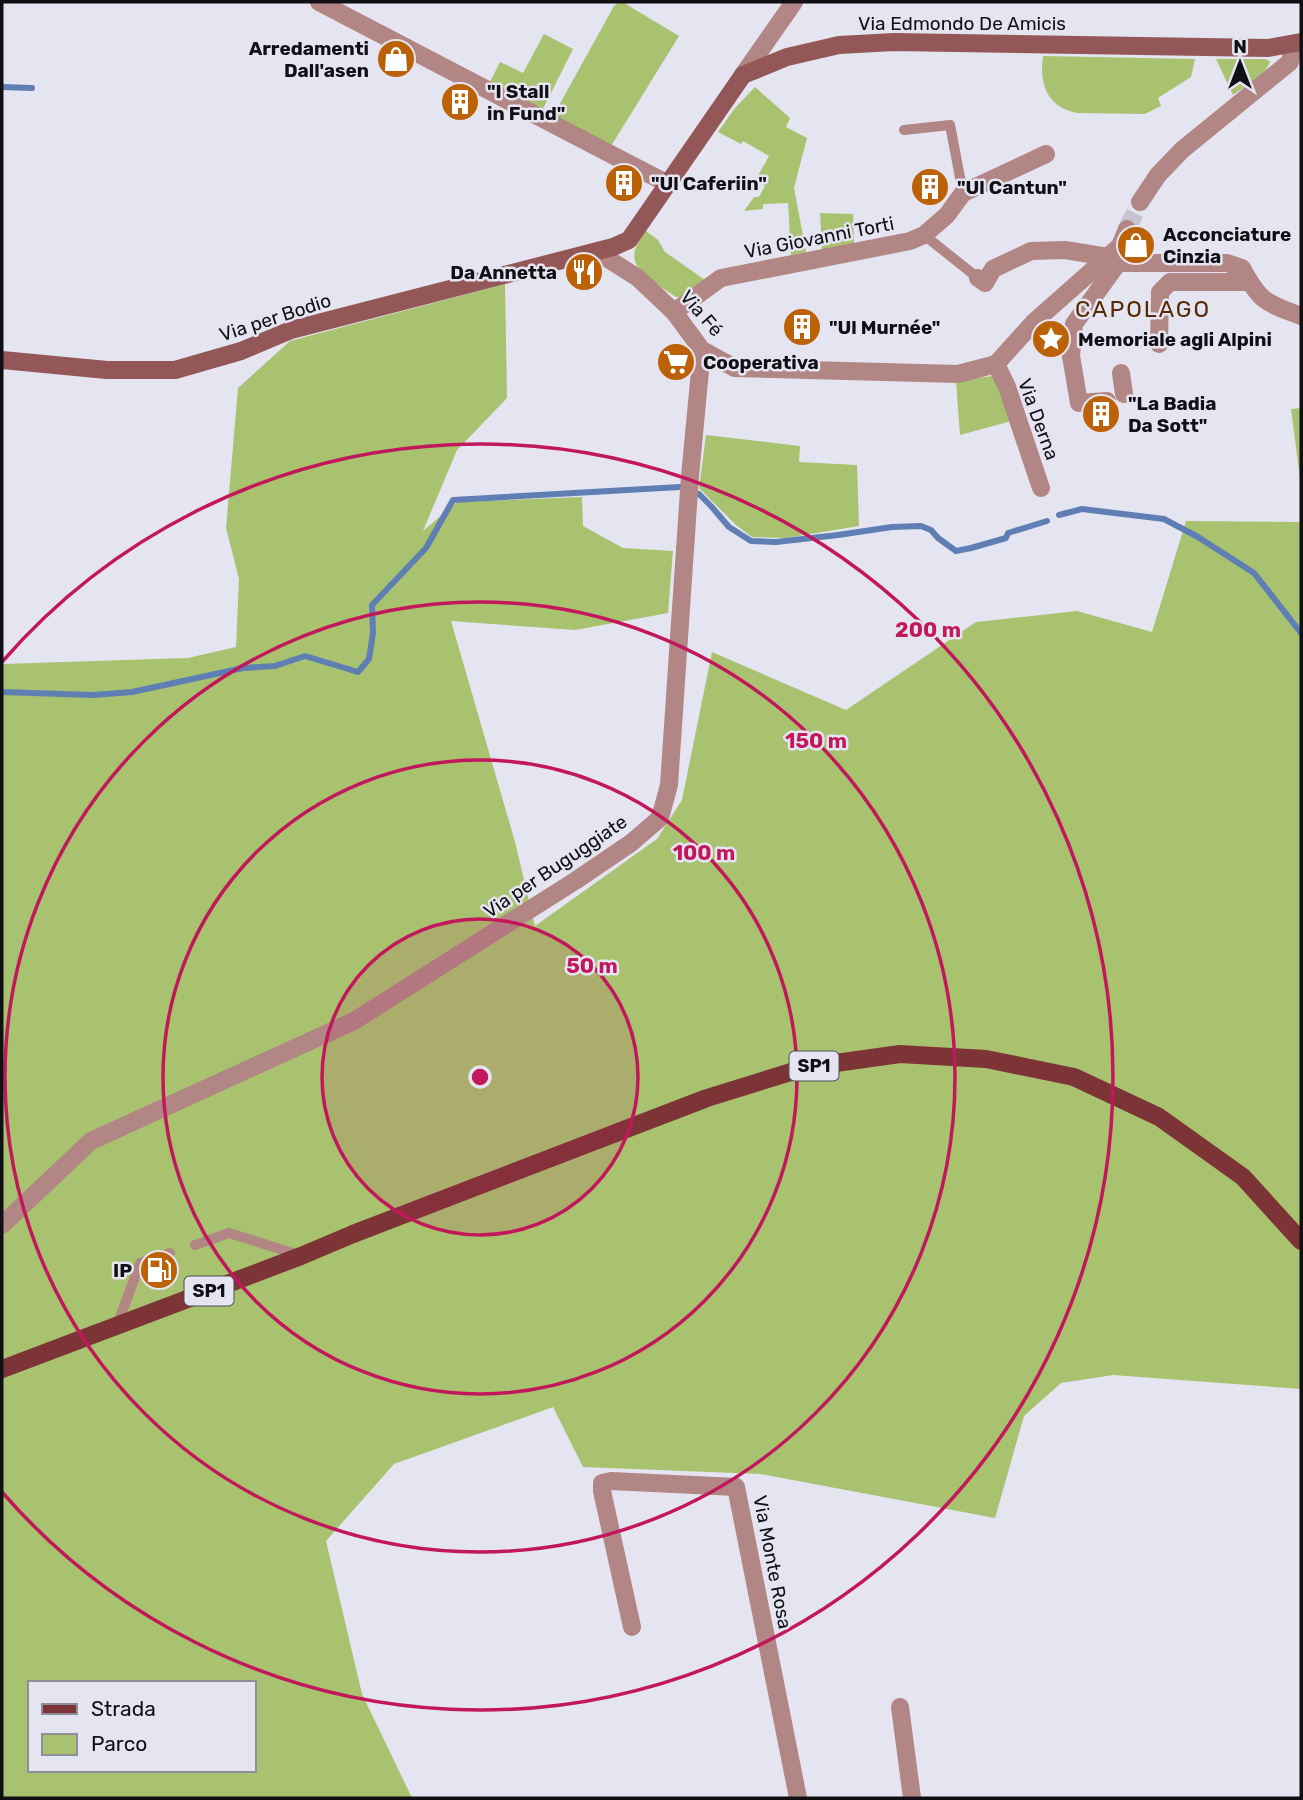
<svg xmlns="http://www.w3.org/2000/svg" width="1303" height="1800" font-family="Rubik,sans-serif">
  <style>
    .green { fill: #a8c26f; fill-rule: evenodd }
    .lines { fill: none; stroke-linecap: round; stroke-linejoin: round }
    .stream { stroke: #5f7eb4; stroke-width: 6 }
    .street-tunnel { stroke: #c5c4d0; stroke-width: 18; stroke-dasharray: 18 9; stroke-linecap: butt }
    .lane { stroke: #b18684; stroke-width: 10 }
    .street { stroke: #b18684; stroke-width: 18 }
    .secondary { stroke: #945757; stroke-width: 18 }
    .primary { stroke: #7d3436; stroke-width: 18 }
    .ring { fill: none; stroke: #c2185b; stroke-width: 3.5 }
    .labels { text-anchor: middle; stroke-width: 5; stroke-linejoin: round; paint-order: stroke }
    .shield { fill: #e5e4f1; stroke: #504f56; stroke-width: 2 }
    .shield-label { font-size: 18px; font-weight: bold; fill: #100f14 }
    .street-label { font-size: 19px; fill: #100f14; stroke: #e5e4f1 }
    .poi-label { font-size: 19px; font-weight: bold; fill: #100f14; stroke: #e5e4f1; text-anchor: start }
    .quarter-label { font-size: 23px; letter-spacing: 2px; fill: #552903; stroke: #e5e4f1 }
    .centre { fill: #c2185b; stroke: #e5e4f1; stroke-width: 3.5 }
    .ring-label { font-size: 21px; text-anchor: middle; font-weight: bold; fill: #c2185b; stroke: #e5e4f1; stroke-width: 5; stroke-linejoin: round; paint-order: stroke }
  </style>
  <rect width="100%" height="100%" fill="#e5e4f1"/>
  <path class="green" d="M 619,2 L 624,3 L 679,36 L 611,146 L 556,116 L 557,109 L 614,6 Z
    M 544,34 L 573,49 L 543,109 L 490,82 L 500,62 L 523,73 Z
    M 1043,56 L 1195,59 L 1191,77 L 1158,98 L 1161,106 L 1145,114 L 1077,113 C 1047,107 1039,84 1043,56 Z
    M 1216,59 L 1265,59 L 1270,61 C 1266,76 1245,86 1233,95 Z
    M 755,87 L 790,118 L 786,127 L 807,138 L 794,188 L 806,252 L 791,255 L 788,203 L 763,204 L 763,209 L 744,211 L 754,197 L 759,197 L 765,186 L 756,179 L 769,156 L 743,141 L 741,144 L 718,132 L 735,108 Z
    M 820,213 L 853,214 L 854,245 L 822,250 Z
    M 646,231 L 658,240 L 665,252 L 705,280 L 683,297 L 676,297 C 661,286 629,273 635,250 C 637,244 642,237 646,231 Z
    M 505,284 L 507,398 L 457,450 L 423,531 L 457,502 L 582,497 L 583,526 L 623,548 L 673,551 L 668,613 L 575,630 L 451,621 L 515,842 L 535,926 L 657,839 L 682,800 L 712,652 L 846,710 L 976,622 L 1077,611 L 1152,632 L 1186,521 L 1301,522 L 1301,1389 L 1113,1375 L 1061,1383 L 1024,1416 L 995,1518 L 760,1474 L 583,1467 L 553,1407 L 394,1464 L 326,1541 L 362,1694 L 412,1798 L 2,1798 L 2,664 L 188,658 L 236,647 L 239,579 L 226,528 L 238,388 L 290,341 ZM 30,1683 L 254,1683 L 254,1770 L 30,1770 Z
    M 992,376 L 1015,420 L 960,435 L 956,381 Z
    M 1301,408 L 1301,486 L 1291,409 Z
    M 706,435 L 800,446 L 799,462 L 857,465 L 859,526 L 786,538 L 752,537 L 736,525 L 699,488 Z"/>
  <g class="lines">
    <path class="stream" d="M 2,87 L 32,88
      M 699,494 L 711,506 L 729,527 L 751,541 L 776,542 L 838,535 L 892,527 L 921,526 L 931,530 L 938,538 L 956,551 L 971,548 L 1006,538 L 1008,533 L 1047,521
      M 1059,515 L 1082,509 L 1164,519 L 1198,537 L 1254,573 L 1301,633
      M 2,692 L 93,695 L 132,692 L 243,668 L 275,666 L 305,656 L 358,672 L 369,659 L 373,633 L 372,605 L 426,548 L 453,500 L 680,487"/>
    <path class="street-tunnel" d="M 1127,229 L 1140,202"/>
    <path class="lane" d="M 904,130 L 950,125 L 963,193
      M 924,235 L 978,278
      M 195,1245 L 229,1233 L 299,1255
      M 117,1326 L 140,1263 L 170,1253"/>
    <path class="street" d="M 319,2 L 668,184
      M 743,75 L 794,2
      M 1140,202 L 1158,175 L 1182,150 L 1290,62 L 1294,44
      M 597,252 L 638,278 L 674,312 L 702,350 L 735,368 L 958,374 L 996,364
      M 978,278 L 985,283 L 993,269 L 1031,251 L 1065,250 L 1108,257 L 1118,263 L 1227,263 L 1242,268 C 1260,302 1266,303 1301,316
      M 674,312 L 721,278 L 910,241 L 924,235 L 947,215 L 963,193 L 1046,154
      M 1159,344 L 1160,292 L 1170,282 L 1249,282
      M 996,364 L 1034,322 L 1120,246 L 1127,229
      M 996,364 L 1007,387 L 1041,488
      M 1121,373 L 1124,394
      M 1107,401 L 1079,403 L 1071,356 L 1074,324 L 1118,263
      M 2,1225 L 91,1141 L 354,1021 L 575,881 L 631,843 L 660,818 L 669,785 L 690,476 L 702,350
      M 632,1627 L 602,1491 L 602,1483 L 611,1481 L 736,1487 L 798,1798
      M 900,1707 L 912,1798"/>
    <path class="secondary" d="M 2,360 L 107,370 L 175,370 L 241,351 L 291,330 L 613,247 L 629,240 L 743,75 L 787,57 L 839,45 L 894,42 L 1268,48 L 1301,42"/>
    <path class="primary" d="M 2,1369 L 301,1256 L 353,1234 L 707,1098 L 807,1067 L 900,1054 L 986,1059 L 1074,1077 L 1159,1117 L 1243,1177 L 1301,1241"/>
  </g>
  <circle cx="480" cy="1077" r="158" fill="#c2185b" fill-opacity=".12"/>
  <g class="ring">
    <circle cx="480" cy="1077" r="158"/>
    <circle cx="480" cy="1077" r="317"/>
    <circle cx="480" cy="1077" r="475"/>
    <path d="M2 662A633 633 0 1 1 2 1492"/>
  </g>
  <defs>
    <symbol id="shop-disc" viewBox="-11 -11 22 22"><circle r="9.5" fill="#bc6105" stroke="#e5e4f1"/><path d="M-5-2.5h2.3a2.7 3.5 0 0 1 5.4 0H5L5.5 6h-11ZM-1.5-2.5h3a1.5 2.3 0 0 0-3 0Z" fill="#fff"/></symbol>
    <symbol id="building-disc" viewBox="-11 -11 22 22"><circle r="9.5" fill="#bc6105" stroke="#e5e4f1"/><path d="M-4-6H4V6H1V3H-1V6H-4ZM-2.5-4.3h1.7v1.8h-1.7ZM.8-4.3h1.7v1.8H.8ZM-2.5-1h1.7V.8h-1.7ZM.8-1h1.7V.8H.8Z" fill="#fff"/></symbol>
    <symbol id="restaurant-disc" viewBox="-11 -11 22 22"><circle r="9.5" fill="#bc6105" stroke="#e5e4f1"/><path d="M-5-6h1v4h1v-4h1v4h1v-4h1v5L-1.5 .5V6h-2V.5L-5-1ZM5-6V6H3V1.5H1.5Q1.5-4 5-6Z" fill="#fff"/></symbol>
    <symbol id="sight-disc" viewBox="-11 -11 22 22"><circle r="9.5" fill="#bc6105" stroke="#e5e4f1"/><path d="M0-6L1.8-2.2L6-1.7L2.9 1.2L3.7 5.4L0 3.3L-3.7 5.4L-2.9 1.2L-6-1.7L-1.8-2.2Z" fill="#fff"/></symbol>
    <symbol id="supermarket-disc" viewBox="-11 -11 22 22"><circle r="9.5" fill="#bc6105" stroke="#e5e4f1"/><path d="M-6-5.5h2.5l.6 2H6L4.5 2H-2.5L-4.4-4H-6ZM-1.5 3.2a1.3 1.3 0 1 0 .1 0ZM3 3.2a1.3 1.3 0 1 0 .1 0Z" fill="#fff"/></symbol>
    <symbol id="fuel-disc" viewBox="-11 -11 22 22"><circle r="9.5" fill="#bc6105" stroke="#e5e4f1"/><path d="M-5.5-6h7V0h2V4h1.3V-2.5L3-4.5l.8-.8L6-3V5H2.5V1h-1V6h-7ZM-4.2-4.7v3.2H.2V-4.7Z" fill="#fff"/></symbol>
  </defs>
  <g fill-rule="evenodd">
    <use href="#shop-disc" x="374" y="37" width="44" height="44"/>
    <use href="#building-disc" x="438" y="80" width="44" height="44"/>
    <use href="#building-disc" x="602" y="161" width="44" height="44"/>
    <use href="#building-disc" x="908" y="165" width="44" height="44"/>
    <use href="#shop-disc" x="1114" y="223" width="44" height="44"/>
    <use href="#restaurant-disc" x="562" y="250" width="44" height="44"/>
    <use href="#building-disc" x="780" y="305" width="44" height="44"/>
    <use href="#sight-disc" x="1029" y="317" width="44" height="44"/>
    <use href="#supermarket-disc" x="654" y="340" width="44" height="44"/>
    <use href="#building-disc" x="1079" y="392" width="44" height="44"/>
    <use href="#fuel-disc" x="137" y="1248" width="44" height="44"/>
  </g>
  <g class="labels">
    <g class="shield">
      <rect x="789.5" y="1051.5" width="49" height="29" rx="5"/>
      <rect x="184.5" y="1276.5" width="49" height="29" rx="5"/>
    </g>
    <g class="shield-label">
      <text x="814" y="1072">SP1</text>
      <text x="209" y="1297">SP1</text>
    </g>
    <g class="street-label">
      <text x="962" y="30">Via Edmondo De Amicis</text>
      <text transform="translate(819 237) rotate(-11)" y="7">Via Giovanni Torti</text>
      <text transform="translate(702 313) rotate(49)" y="7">Via Fé</text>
      <text transform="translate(275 317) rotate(-18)" y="7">Via per Bodio</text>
      <text transform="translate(1039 419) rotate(70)" y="7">Via Derna</text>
      <text transform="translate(555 866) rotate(-34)" y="7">Via per Buguggiate</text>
      <text transform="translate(773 1562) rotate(79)" y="7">Via Monte Rosa</text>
    </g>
    <g class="poi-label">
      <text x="369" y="55" text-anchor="end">Arredamenti<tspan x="369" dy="22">Dall'asen</tspan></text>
      <text x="487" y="98">"I Stall<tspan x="487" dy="22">in Fund"</tspan></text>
      <text x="651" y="190">"Ul Caferiin"</text>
      <text x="957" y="194">"Ul Cantun"</text>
      <text x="1163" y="241">Acconciature<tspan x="1163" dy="22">Cinzia</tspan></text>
      <text x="557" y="279" text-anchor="end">Da Annetta</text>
      <text x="829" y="334">"Ul Murnée"</text>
      <text x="1078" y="346">Memoriale agli Alpini</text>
      <text x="703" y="369">Cooperativa</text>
      <text x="1128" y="410">"La Badia<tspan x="1128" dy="22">Da Sott"</tspan></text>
      <text x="132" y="1277" text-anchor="end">IP</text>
    </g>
    <g class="quarter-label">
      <text x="1143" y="317">CAPOLAGO</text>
    </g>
  </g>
  <circle cx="480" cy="1077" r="10" class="centre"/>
  <g class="ring-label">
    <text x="928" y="637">200 m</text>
    <text x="816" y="748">150 m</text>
    <text x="704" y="860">100 m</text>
    <text x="592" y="973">50 m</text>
  </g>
  <rect width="1303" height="1800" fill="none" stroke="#100f14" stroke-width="7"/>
  <rect x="28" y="1681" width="228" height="91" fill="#e5e4f1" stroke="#908f99" stroke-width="2"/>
  <rect x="42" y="1704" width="35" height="10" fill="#7d3436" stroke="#908f99" stroke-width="2"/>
  <text x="91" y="1716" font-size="21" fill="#100f14">Strada</text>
  <rect x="42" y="1734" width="35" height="21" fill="#a8c26f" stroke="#908f99" stroke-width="2"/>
  <text x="91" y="1751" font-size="21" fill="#100f14">Parco</text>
  <g transform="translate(1240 63)" stroke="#e5e4f1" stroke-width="5" paint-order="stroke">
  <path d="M0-5L12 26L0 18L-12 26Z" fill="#100f14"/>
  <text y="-10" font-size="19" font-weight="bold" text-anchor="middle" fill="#100f14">N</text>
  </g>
</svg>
